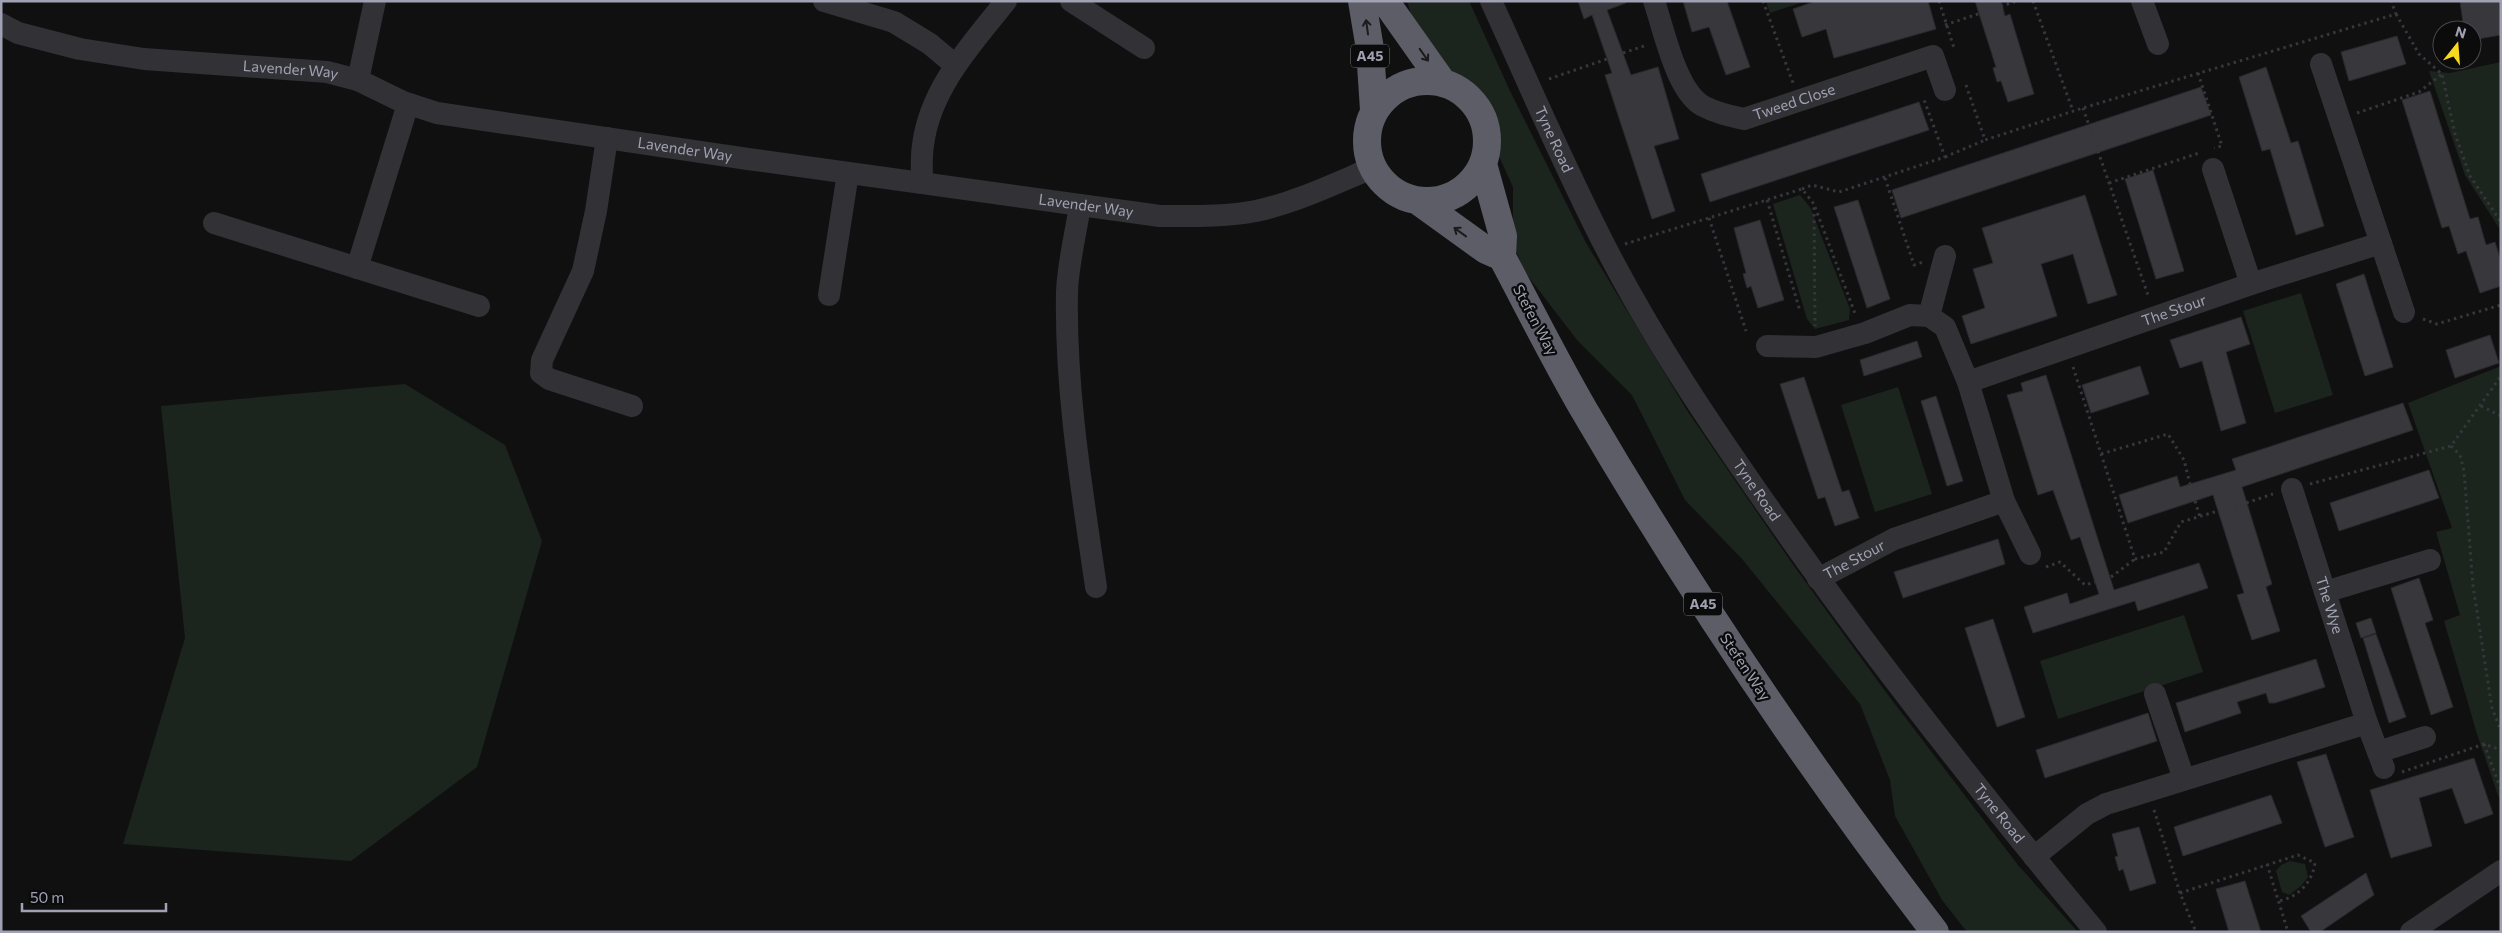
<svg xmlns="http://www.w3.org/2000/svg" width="2502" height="933" font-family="Commissioner,sans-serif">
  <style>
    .green { fill: #1c241e }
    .building { fill: #37373c; stroke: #2a292d }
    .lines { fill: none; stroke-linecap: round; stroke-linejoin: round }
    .path { stroke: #36373d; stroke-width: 3; stroke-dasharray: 2.5 4; stroke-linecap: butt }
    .minor { stroke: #313136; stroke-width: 22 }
    .highway { stroke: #5c5d67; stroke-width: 28 }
    .oneway { stroke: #1b1b1e }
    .labels { text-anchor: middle; stroke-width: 4.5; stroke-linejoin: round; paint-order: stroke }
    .shield { fill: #0b0b0c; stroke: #737581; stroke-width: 1 }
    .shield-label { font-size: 14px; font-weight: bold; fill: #a0a2b3 }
    .street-label { font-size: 15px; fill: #a0a2b3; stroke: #0b0b0c }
  </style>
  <rect width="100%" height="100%" fill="#101011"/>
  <path class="green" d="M 1407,1 L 1469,1 L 1511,93 L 1585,241 L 1688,412 L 1794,566 L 1885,691 L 2018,865 L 2078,932 L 1967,932 L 1942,900 L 1895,816 L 1890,780 L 1860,704 L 1742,559 L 1685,500 L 1632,395 L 1577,340 L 1524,271 L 1513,243 L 1513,187 L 1469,91 L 1427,69 Z
    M 1766,1 L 1806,1 L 1770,13 Z
    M 2501,62 L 2501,231 L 2465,175 L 2429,71 L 2450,73 Z
    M 1800,195 L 1810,207 L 1850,309 L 1849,320 L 1815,329 L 1807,319 L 1773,204 Z
    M 2301,293 L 2333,395 L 2275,413 L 2243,311 Z
    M 2501,366 L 2501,804 L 2477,734 L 2444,621 L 2460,615 L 2436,532 L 2452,528 L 2408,403 Z
    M 405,384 L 505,445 L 542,541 L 477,767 L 351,861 L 123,844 L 185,638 L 161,406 Z
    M 1898,387 L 1932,494 L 1875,512 L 1841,405 Z
    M 2184,615 L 2203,672 L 2058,719 L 2040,661 Z
    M 2290,861 L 2305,864 L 2308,877 L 2301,886 L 2289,895 L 2282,892 L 2276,871 L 2281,865 Z"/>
  <path class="building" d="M 1578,1 L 1626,1 L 1626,3 L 1607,10 L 1631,75 L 1658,67 L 1679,139 L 1654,146 L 1675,211 L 1652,219 L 1605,75 L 1612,73 L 1592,15 L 1584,19 Z
    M 1683,1 L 1727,1 L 1750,67 L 1726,75 L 1709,27 L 1692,32 Z
    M 1816,1 L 1928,1 L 1936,29 L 1834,58 L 1826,29 L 1802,37 L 1793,9 Z
    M 1975,1 L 2001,1 L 2005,16 L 2010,14 L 2034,94 L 2008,102 L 2001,81 L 1997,82 L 1993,68 L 1996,67 Z
    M 2460,1 L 2501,1 L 2501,35 L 2472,40 L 2472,30 L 2464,30 Z
    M 2397,36 L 2406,64 L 2349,81 L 2341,52 Z
    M 2266,67 L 2291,143 L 2298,141 L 2324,226 L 2296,235 L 2270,149 L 2262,151 L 2239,77 Z
    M 2201,87 L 2211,115 L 1901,218 L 1892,190 Z
    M 2430,91 L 2470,219 L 2478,217 L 2486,245 L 2495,242 L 2501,261 L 2501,286 L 2480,293 L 2466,251 L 2458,254 L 2449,226 L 2442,228 L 2402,100 Z
    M 1919,102 L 1929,130 L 1710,202 L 1701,174 Z
    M 2153,170 L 2184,271 L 2156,279 L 2125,179 Z
    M 2085,195 L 2117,295 L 2088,304 L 2073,254 L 2041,264 L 2057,316 L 1971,344 L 1962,316 L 1985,308 L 1973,269 L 1993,263 L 1982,228 Z
    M 1858,200 L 1890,299 L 1867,308 L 1834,207 Z
    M 1760,220 L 1784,300 L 1758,308 L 1751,286 L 1747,288 L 1743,274 L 1746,273 L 1734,228 Z
    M 2364,274 L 2393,367 L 2365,376 L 2336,284 Z
    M 2241,317 L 2250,344 L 2226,352 L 2246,423 L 2221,431 L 2202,361 L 2180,368 L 2170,340 Z
    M 2490,335 L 2499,363 L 2455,378 L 2446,350 Z
    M 1917,341 L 1922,357 L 1864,376 L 1860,360 Z
    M 2140,366 L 2149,394 L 2091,413 L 2082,385 Z
    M 2046,375 L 2114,590 L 2199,563 L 2208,588 L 2138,611 L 2135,601 L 2033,633 L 2024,607 L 2067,593 L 2070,604 L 2099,594 L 2080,537 L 2071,540 L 2053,490 L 2038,495 L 2007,395 L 2023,391 L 2021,383 Z
    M 1804,377 L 1842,492 L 1849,490 L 1859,518 L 1835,526 L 1825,497 L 1818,499 L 1780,384 Z
    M 1936,396 L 1963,481 L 1947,486 L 1921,401 Z
    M 2403,403 L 2413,430 L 2242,487 L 2272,584 L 2266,587 L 2280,631 L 2252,640 L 2237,595 L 2244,593 L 2213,495 L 2128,523 L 2119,495 L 2177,476 L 2180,487 L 2236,470 L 2232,459 Z
    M 2429,470 L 2439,498 L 2339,531 L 2330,503 Z
    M 1998,539 L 2005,564 L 1903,598 L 1894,572 Z
    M 2419,578 L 2433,620 L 2425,623 L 2453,707 L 2431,715 L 2391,588 Z
    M 2371,618 L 2376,633 L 2361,638 L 2356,623 Z
    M 1993,619 L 2025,717 L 1997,727 L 1965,628 Z
    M 2376,634 L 2406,717 L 2389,723 L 2363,638 Z
    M 2316,659 L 2325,687 L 2275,703 L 2269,703 L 2266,693 L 2237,702 L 2241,713 L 2185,732 L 2176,703 Z
    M 2148,713 L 2157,741 L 2045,778 L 2036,750 Z
    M 2326,754 L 2354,837 L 2325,847 L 2297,762 Z
    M 2474,758 L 2493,814 L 2465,824 L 2452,788 L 2419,798 L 2432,846 L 2391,858 L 2370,790 Z
    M 2271,795 L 2282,823 L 2183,856 L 2174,827 Z
    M 2139,827 L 2156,883 L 2130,891 L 2123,869 L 2119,871 L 2115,857 L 2118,856 L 2112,834 Z
    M 2366,873 L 2374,895 L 2320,932 L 2311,932 L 2301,916 Z
    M 2245,881 L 2249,894 L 2261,932 L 2229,932 L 2216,889 Z"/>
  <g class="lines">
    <path class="path" d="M 1763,1 L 1793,83
      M 1939,1 L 1954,48
      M 2033,1 L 2073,111
      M 2396,14 L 2419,54 L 2442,74 L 2455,134 L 2470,176 L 2501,222
      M 1945,25 L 2017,1
      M 1623,53 L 1647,45
      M 2198,73 L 2222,146 L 2214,148
      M 1549,79 L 1607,59
      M 1966,85 L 1985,140 L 2083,108 L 2396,14 L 2391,1
      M 2083,108 L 2149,298
      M 2357,113 L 2419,92 L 2442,74
      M 1945,157 L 1985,140
      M 1885,178 L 1914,265 L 1923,262
      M 2109,183 L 2199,153
      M 1802,189 L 1812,185 L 1839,192 L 1945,157 L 1923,97
      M 1767,200 L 1800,311
      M 1815,207 L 1856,316
      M 1709,218 L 1746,331
      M 1625,244 L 1802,189 L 1814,204 L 1815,326
      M 2423,319 L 2437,324 L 2501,305
      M 2073,367 L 2135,559 L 2164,552 L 2181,522 L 2218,511
      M 2481,406 L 2501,416
      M 2451,446 L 2460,455 L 2464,471 L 2473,586 L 2492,708 L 2501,731
      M 2101,454 L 2168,434 L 2184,460 L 2190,484
      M 2310,484 L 2451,446 L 2501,376
      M 2195,501 L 2200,517
      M 2234,507 L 2273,494
      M 2046,567 L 2060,562 L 2085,585 L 2095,582
      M 2111,577 L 2135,559
      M 2484,744 L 2501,790
      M 2402,772 L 2484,744 L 2501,750
      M 2154,810 L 2180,893 L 2196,932
      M 2267,864 L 2288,932
      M 2180,893 L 2298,855 L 2315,863 C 2312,883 2298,897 2279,901"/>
    <g class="minor">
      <path d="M 824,1 L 894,22 L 930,44 L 955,65"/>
      <path d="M 1071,1 L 1144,48"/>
      <path id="s1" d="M 1491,1 C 1529,84 1565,169 1607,250 C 1654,341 1712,427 1771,511 C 1872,656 1982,795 2096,932"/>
      <path id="s2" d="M 1654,1 C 1664,30 1676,91 1703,106 C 1716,113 1730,116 1744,119 L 1933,56 L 1945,90"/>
      <path d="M 2142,1 L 2158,44"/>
      <path id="s3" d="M 1,24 L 18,33 L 80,49 L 144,59 L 327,72 L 358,80 L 403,102 L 437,113 L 748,159 L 1160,216 C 1192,216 1225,217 1256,211 C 1297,202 1334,184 1372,168"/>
      <path d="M 2321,64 L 2404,312"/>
      <path d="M 358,80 L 375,1"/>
      <path d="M 607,138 L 596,211 L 583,271 L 542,360 L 541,373 L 549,379 L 632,406"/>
      <path d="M 2213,169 L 2251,284"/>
      <path d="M 922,183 C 922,171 921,157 923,145 C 930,88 972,44 1006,1"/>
      <path d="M 1080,205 C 1076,233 1068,263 1067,292 C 1065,390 1082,490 1096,587"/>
      <path d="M 214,223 L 479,306"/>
      <path d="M 1945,256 L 1929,316 L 1945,327 L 1968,382 L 2004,501 L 2030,554"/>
      <path d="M 357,268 L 408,104"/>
      <path d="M 829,295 L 848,173"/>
      <path d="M 1767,346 L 1816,347 L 1865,333 L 1910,315 L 1929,316"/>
      <path id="s4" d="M 1968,382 L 2251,284 L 2381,243"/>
      <path id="s5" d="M 2292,489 L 2367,723 L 2384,768"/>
      <path id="s6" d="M 1818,579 L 1894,539 L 2004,501"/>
      <path d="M 2325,592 L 2430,560"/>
      <path d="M 2155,694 L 2184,779"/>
      <path d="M 2378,752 L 2425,737"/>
      <path d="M 2034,857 L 2087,814 L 2106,804 L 2367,723"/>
      <path d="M 2411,932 L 2501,871"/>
    </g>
    <path class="highway" d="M 1362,1 L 1370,49 L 1374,110
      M 1385,1 L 1443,83
      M1367 141a60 60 0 1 1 120 0a60 60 0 1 1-120 0Z
      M 1483,164 L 1503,236 L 1502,257 C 1529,308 1555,360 1584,410 C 1690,591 1807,765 1935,932
      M 1418,201 L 1486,250 L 1502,257"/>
  </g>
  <defs><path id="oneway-shaft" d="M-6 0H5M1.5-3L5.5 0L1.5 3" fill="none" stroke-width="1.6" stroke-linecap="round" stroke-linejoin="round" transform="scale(1.25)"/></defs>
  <g class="oneway">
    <use href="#oneway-shaft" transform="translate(1367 27) rotate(-98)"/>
    <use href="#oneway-shaft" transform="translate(1424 55) rotate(55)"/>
    <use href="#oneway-shaft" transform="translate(1460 232) rotate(-144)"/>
  </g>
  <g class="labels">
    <g class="shield">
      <rect x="1351" y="44.5" width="38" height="23" rx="4"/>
      <rect x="1684" y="592.5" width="38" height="23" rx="4"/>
    </g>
    <g class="shield-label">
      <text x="1370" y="61">A45</text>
      <text x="1703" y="609">A45</text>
    </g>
    <g class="street-label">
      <text dy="5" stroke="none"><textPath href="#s3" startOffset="295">Lavender Way</textPath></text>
      <text dy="5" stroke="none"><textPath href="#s2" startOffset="214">Tweed Close</textPath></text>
      <text dy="5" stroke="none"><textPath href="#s1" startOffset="152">Tyne Road</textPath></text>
      <text dy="5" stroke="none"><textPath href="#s3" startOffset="700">Lavender Way</textPath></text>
      <text dy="5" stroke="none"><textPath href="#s3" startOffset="1105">Lavender Way</textPath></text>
      <text dy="5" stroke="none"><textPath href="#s4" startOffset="218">The Stour</textPath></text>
      <text transform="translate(1535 320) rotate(62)" y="5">Stefen Way</text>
      <text dy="5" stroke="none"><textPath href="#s1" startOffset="558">Tyne Road</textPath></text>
      <text dy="5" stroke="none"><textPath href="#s6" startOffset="41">The Stour</textPath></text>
      <text dy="5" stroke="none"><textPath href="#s5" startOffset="122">The Wye</textPath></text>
      <text transform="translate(1745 667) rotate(56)" y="5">Stefen Way</text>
      <text dy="5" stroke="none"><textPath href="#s1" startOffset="962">Tyne Road</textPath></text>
    </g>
  </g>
  <rect width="2502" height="933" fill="none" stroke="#a0a2b3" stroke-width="5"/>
  <g transform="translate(2457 45) rotate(17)"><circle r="24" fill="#0b0b0c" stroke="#47474f"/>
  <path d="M0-4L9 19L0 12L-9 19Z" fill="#f8d921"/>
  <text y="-8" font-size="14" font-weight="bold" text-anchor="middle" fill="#a0a2b3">N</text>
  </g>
  <path d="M22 903v8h144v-8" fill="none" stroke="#a0a2b3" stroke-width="2.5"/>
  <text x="30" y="903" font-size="15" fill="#a0a2b3" stroke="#0b0b0c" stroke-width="4" paint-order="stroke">50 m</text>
</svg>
